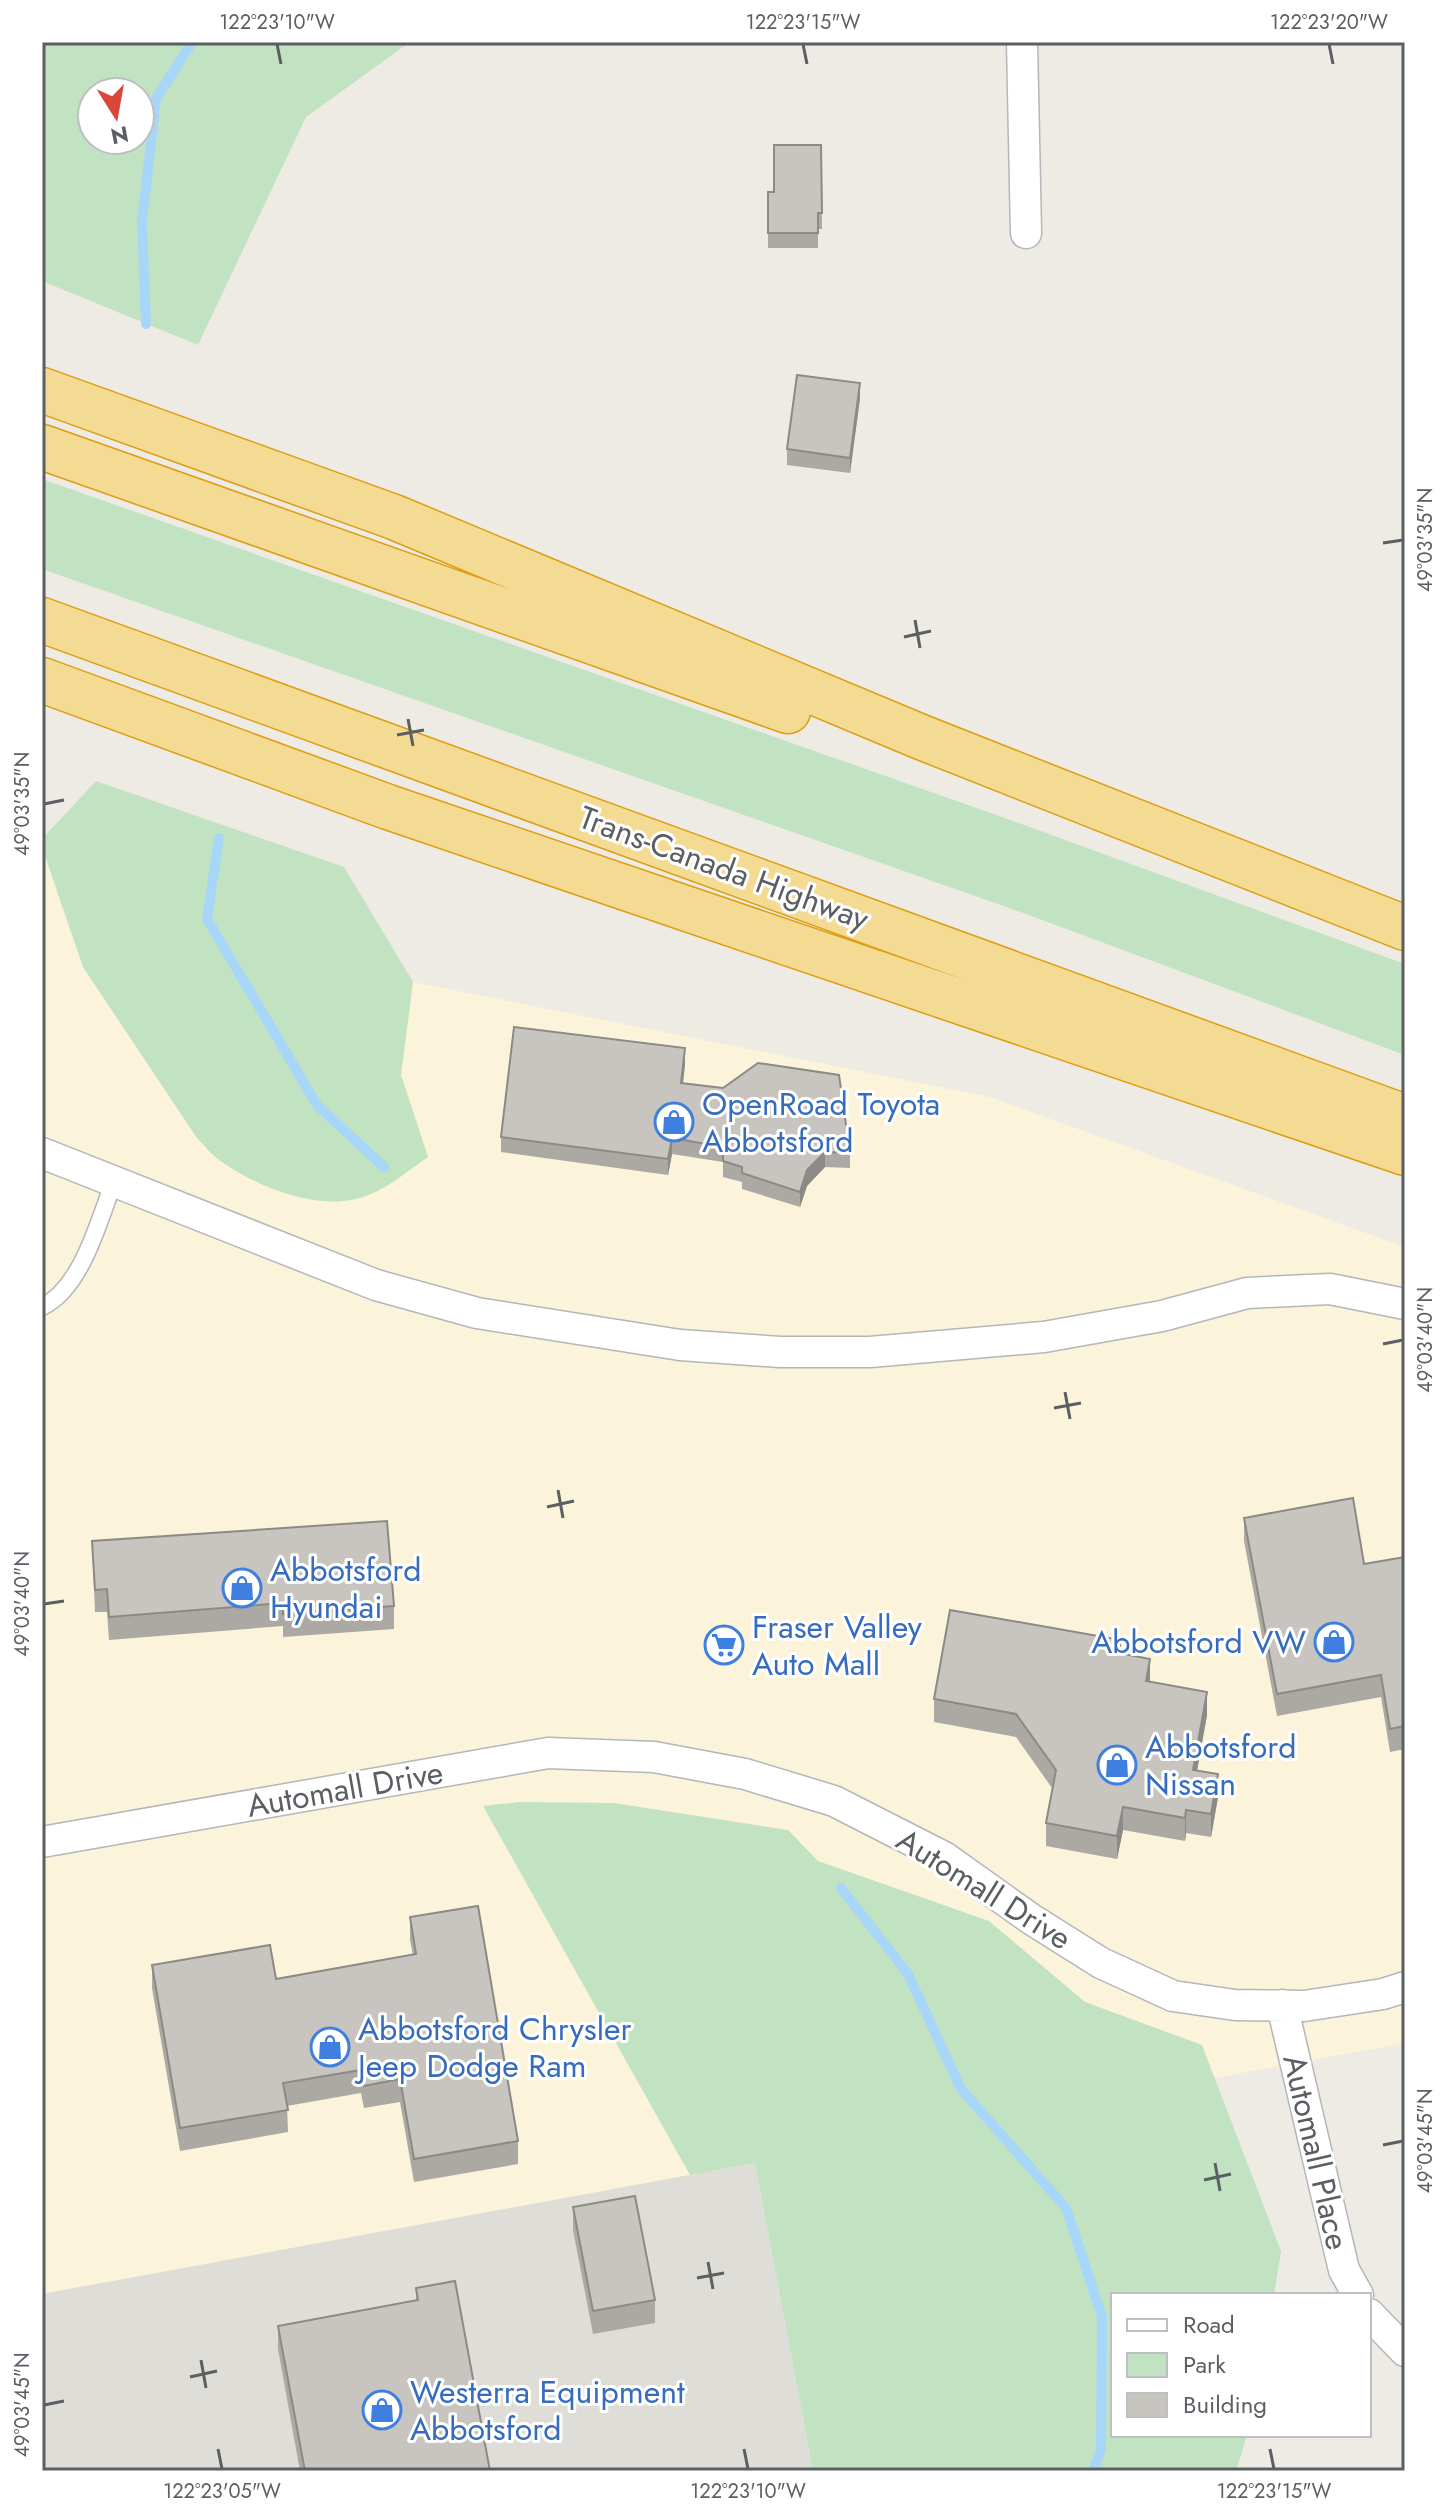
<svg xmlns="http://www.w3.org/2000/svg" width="1447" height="2513" font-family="Jost,sans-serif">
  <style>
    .commercial { fill: #fbf3da }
    .industrial { fill: #dfddd8 }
    .green { fill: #c2e3c2; fill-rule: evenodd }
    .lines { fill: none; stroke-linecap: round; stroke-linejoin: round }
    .stream { stroke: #a8d6f8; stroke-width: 10 }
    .service-casing { stroke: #b4b6b9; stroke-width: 19 }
    .minor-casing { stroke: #b4b6b9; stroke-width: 33 }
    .motorway-casing { stroke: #de9d12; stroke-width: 47 }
    .service { stroke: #fff; stroke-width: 16 }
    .minor { stroke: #fff; stroke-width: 30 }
    .motorway { stroke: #f4db93; stroke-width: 44 }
    .wall { fill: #aca9a5 }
    .shaded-wall { fill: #8c8a86 }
    .building { fill: #c8c5c0; stroke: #8c8a86; stroke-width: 2 }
    .ticks { fill: none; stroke: #5b5f63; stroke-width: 3 }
    .labels { text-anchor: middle; stroke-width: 6; stroke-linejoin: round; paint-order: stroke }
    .street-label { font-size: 32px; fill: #5b5f63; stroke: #fff }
    .shop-label { font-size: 32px; fill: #366cbe; stroke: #fff; text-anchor: start }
    .neatline { fill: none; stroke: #5b5f63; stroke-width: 3 }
    .ticks-label { font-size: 20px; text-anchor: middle; fill: #5b5f63 }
  </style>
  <rect width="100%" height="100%" fill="#edebe3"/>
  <path class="commercial" d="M 42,847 L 83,967 L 197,1138 L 218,1159 L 263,1185 L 316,1200 L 428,1157 L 401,1075 L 413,982 L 990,1097 L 1405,1247 L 1405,2043 L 42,2294 Z"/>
  <path class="industrial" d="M 755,2163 L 813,2471 L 42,2471 L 42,2294 Z"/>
  <path class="green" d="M 42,42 L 410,42 L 306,117 L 198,345 L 42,281 ZM 92,92 L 140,92 L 140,140 L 92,140 Z
    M 42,479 L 1002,817 L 1405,964 L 1405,1055 L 1015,910 L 42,569 Z
    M 96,781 L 344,867 L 413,982 L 401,1075 L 428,1157 C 410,1169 391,1186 371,1194 C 324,1215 258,1188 219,1160 C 211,1154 204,1145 197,1138 L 83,967 L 42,847 L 42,839 Z
    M 520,1802 L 614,1803 L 788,1830 L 818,1861 L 989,1921 L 1085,2002 L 1202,2045 L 1281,2251 L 1274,2295 L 1113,2295 L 1113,2435 L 1247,2435 L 1236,2471 L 813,2471 L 755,2163 L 690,2175 L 483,1806 Z"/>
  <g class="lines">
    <path class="stream" d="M 146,324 L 142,221 L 156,99 L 192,42
      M 219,838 L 207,919 L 317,1105 L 384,1167
      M 841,1888 L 908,1974 L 961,2089 L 1066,2208 L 1102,2317 L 1101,2450 L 1093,2471"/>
    <defs>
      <path id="service" d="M 42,1307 C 82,1288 99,1220 114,1181"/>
      <path id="minor" d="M 1022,42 L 1026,233
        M 42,1153 L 376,1285 L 477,1313 L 680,1345 L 780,1352 L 870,1352 L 1044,1337 L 1162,1316 L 1247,1293 L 1330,1289 L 1405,1304
        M 42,1842 L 548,1753 L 654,1757 L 745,1774 L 834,1801 L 944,1857 L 1031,1919 L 1101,1963 L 1173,1996 L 1235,2005 L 1304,2006 L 1383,1994 L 1405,1987
        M 1282,2005 L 1344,2270 L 1358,2295
        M 1369,2314 L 1405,2351"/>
      <path id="motorway" d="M 42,390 L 394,517 L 921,737 L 1405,928
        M 42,447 L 788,711
        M 42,620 L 1405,1117
        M 42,680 L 388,807 L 1405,1153"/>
    </defs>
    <use href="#service" class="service-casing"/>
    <use href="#minor" class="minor-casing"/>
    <use href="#motorway" class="motorway-casing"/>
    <use href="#service" class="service"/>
    <use href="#minor" class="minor"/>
    <use href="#motorway" class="motorway"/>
  </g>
  <path class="wall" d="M 821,145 L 822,229 L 818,229 L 818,248 L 768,248 L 768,192 L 774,192 Z
    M 860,398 L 850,473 L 787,465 L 787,449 Z
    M 685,1064 L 683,1084 L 850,1153 L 850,1168 L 825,1167 L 807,1186 L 800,1207 L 742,1189 L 742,1182 L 723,1177 L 723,1162 L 672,1154 L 668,1175 L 501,1152 L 501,1137 Z
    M 1244,1518 L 1364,1564 L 1405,1557 L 1405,1749 L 1390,1752 L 1381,1697 L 1277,1716 L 1244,1541 Z
    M 92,1541 L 394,1606 L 394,1629 L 283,1637 L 283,1626 L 109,1640 L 107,1612 L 95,1612 Z
    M 1121,1654 L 1150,1682 L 1207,1715 L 1197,1771 L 1218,1797 L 1211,1837 L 1186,1833 L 1185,1841 L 1123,1830 L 1117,1859 L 1046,1846 L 1046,1823 L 1052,1788 L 1016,1737 L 934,1722 L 934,1699 Z
    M 410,1917 L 518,2141 L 518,2164 L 414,2182 L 400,2102 L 364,2108 L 361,2093 L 287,2106 L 288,2132 L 180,2151 L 152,1988 L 152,1965 L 276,1979 L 413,1955 L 410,1940 Z
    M 573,2207 L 655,2300 L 655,2323 L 593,2334 L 573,2230 Z
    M 416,2288 L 490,2471 L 300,2471 L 278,2349 L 278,2326 L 416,2301 Z"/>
  <path class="shaded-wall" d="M 860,383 L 860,398 L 850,473 L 850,458 Z
    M 685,1048 L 685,1064 L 681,1099 L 681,1083 Z
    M 672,1138 L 672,1154 L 668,1175 L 668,1159 Z
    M 825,1152 L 825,1167 L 807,1186 L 800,1207 L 800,1192 L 807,1170 Z
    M 1150,1659 L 1150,1682 L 1146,1681 Z
    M 1207,1692 L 1207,1715 L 1193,1793 L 1193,1770 Z
    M 1218,1774 L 1218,1797 L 1211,1837 L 1211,1814 Z
    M 1123,1807 L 1123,1830 L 1117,1859 L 1117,1836 Z
    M 1186,1810 L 1186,1833 L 1185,1841 L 1185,1818 Z"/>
  <path class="building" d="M 774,145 L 821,145 L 822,213 L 818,213 L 818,233 L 768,233 L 768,192 L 774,192 Z
    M 797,375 L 860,383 L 850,458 L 787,449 Z
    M 514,1027 L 685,1048 L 681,1083 L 723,1088 L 758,1063 L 839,1075 L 850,1153 L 825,1152 L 807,1170 L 800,1192 L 742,1173 L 742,1167 L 723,1161 L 723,1147 L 672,1138 L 668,1159 L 501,1137 Z
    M 1353,1498 L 1364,1564 L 1405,1557 L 1405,1726 L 1390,1729 L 1381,1675 L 1277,1694 L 1244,1518 Z
    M 387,1521 L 394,1606 L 283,1614 L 283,1603 L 109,1617 L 107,1589 L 95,1590 L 92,1541 Z
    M 950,1610 L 1121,1640 L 1119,1653 L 1150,1659 L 1146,1681 L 1207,1692 L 1193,1770 L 1218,1774 L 1211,1814 L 1186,1810 L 1185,1818 L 1123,1807 L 1117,1836 L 1046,1823 L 1056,1770 L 1016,1714 L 934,1699 Z
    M 478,1906 L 518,2141 L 414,2159 L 400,2079 L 364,2086 L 361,2070 L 283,2083 L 288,2110 L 180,2128 L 152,1965 L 270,1945 L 276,1979 L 416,1954 L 410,1917 Z
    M 635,2196 L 655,2300 L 593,2311 L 573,2207 Z
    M 455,2281 L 490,2471 L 305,2471 L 278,2326 L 418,2300 L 416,2288 Z"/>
  <path class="ticks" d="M 277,44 L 281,64M 803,44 L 807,64M 1329,44 L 1333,64M 1383,543 L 1403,540M 915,620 L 920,648M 904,637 L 931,631M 408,719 L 413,746M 397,735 L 424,730M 44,804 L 64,800M 1383,1344 L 1403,1340M 1065,1392 L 1070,1419M 1054,1408 L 1081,1403M 558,1490 L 563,1518M 547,1507 L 574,1501M 44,1604 L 64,1601M 1383,2145 L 1403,2141M 1215,2163 L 1220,2191M 1204,2180 L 1231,2174M 708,2262 L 713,2289M 697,2278 L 724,2273M 201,2360 L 206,2388M 190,2377 L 217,2371M 44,2405 L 64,2401M 218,2449 L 222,2469M 744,2449 L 748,2469M 1270,2449 L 1274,2469"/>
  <defs>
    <symbol id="shop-ring" viewBox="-11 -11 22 22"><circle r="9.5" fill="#fff" stroke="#3f7fe0" stroke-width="1.5"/><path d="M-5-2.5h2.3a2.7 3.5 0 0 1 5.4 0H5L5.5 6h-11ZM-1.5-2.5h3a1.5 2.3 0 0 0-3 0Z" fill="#3f7fe0"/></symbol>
    <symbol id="supermarket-ring" viewBox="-11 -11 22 22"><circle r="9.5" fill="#fff" stroke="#3f7fe0" stroke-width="1.5"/><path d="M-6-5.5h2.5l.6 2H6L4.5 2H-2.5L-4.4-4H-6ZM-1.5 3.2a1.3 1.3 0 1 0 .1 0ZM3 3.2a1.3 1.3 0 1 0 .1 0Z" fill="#3f7fe0"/></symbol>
  </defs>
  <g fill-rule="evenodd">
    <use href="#shop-ring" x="652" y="1100" width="44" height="44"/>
    <use href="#shop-ring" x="220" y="1566" width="44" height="44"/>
    <use href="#shop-ring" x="1312" y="1620" width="44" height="44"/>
    <use href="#supermarket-ring" x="702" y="1623" width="44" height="44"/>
    <use href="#shop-ring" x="1095" y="1743" width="44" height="44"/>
    <use href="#shop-ring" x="308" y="2025" width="44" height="44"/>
    <use href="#shop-ring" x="360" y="2388" width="44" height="44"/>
  </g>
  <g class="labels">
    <g class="street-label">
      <text transform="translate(724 868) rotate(20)" y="11">Trans-Canada Highway</text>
      <text transform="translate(345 1789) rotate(-10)" y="11">Automall Drive</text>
      <text transform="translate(984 1889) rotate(32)" y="11">Automall Drive</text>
      <text transform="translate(1316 2152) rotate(77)" y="11">Automall Place</text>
    </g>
    <g class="shop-label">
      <text x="702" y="1115">OpenRoad Toyota<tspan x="702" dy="37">Abbotsford</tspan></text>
      <text x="270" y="1581">Abbotsford<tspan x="270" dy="37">Hyundai</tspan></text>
      <text x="752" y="1638">Fraser Valley<tspan x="752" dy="37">Auto Mall</tspan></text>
      <text x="1306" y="1653" text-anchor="end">Abbotsford VW</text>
      <text x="1145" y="1758">Abbotsford<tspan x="1145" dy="37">Nissan</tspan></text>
      <text x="358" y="2040">Abbotsford Chrysler<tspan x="358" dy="37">Jeep Dodge Ram</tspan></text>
      <text x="410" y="2403">Westerra Equipment<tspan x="410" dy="37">Abbotsford</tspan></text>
    </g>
  </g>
  <rect width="1447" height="2513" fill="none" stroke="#ffffff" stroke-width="88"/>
  <rect x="1111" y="2293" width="260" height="144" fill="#ffffff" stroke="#bdbfc1" stroke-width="2"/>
  <rect x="1127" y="2319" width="40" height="12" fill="#ffffff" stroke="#bdbfc1" stroke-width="2"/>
  <text x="1183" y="2333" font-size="24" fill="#5b5f63">Road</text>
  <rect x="1127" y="2353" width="40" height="24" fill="#c2e3c2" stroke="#bdbfc1" stroke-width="2"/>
  <text x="1183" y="2373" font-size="24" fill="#5b5f63">Park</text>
  <rect x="1127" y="2393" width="40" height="24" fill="#c8c5c0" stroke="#bdbfc1" stroke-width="2"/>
  <text x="1183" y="2413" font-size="24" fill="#5b5f63">Building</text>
  <g transform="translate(116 116) rotate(169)"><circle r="38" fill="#ffffff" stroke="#bdbfc1" stroke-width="2"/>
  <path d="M0-6L14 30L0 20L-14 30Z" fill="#db463b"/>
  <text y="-12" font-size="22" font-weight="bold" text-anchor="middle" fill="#5b5f63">N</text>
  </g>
  <rect x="44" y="44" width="1359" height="2425" class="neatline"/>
  <g class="ticks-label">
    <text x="277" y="29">122°23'10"W</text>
    <text x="803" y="29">122°23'15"W</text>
    <text x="1329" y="29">122°23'20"W</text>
    <text transform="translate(1425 540) rotate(-90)" y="7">49°03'35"N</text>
    <text transform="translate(22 804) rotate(-90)" y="7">49°03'35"N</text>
    <text transform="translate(1425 1340) rotate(-90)" y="7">49°03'40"N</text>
    <text transform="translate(22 1604) rotate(-90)" y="7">49°03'40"N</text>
    <text transform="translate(1425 2141) rotate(-90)" y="7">49°03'45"N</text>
    <text transform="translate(22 2405) rotate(-90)" y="7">49°03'45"N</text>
    <text x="222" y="2498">122°23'05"W</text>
    <text x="748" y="2498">122°23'10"W</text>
    <text x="1274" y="2498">122°23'15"W</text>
  </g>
</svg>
